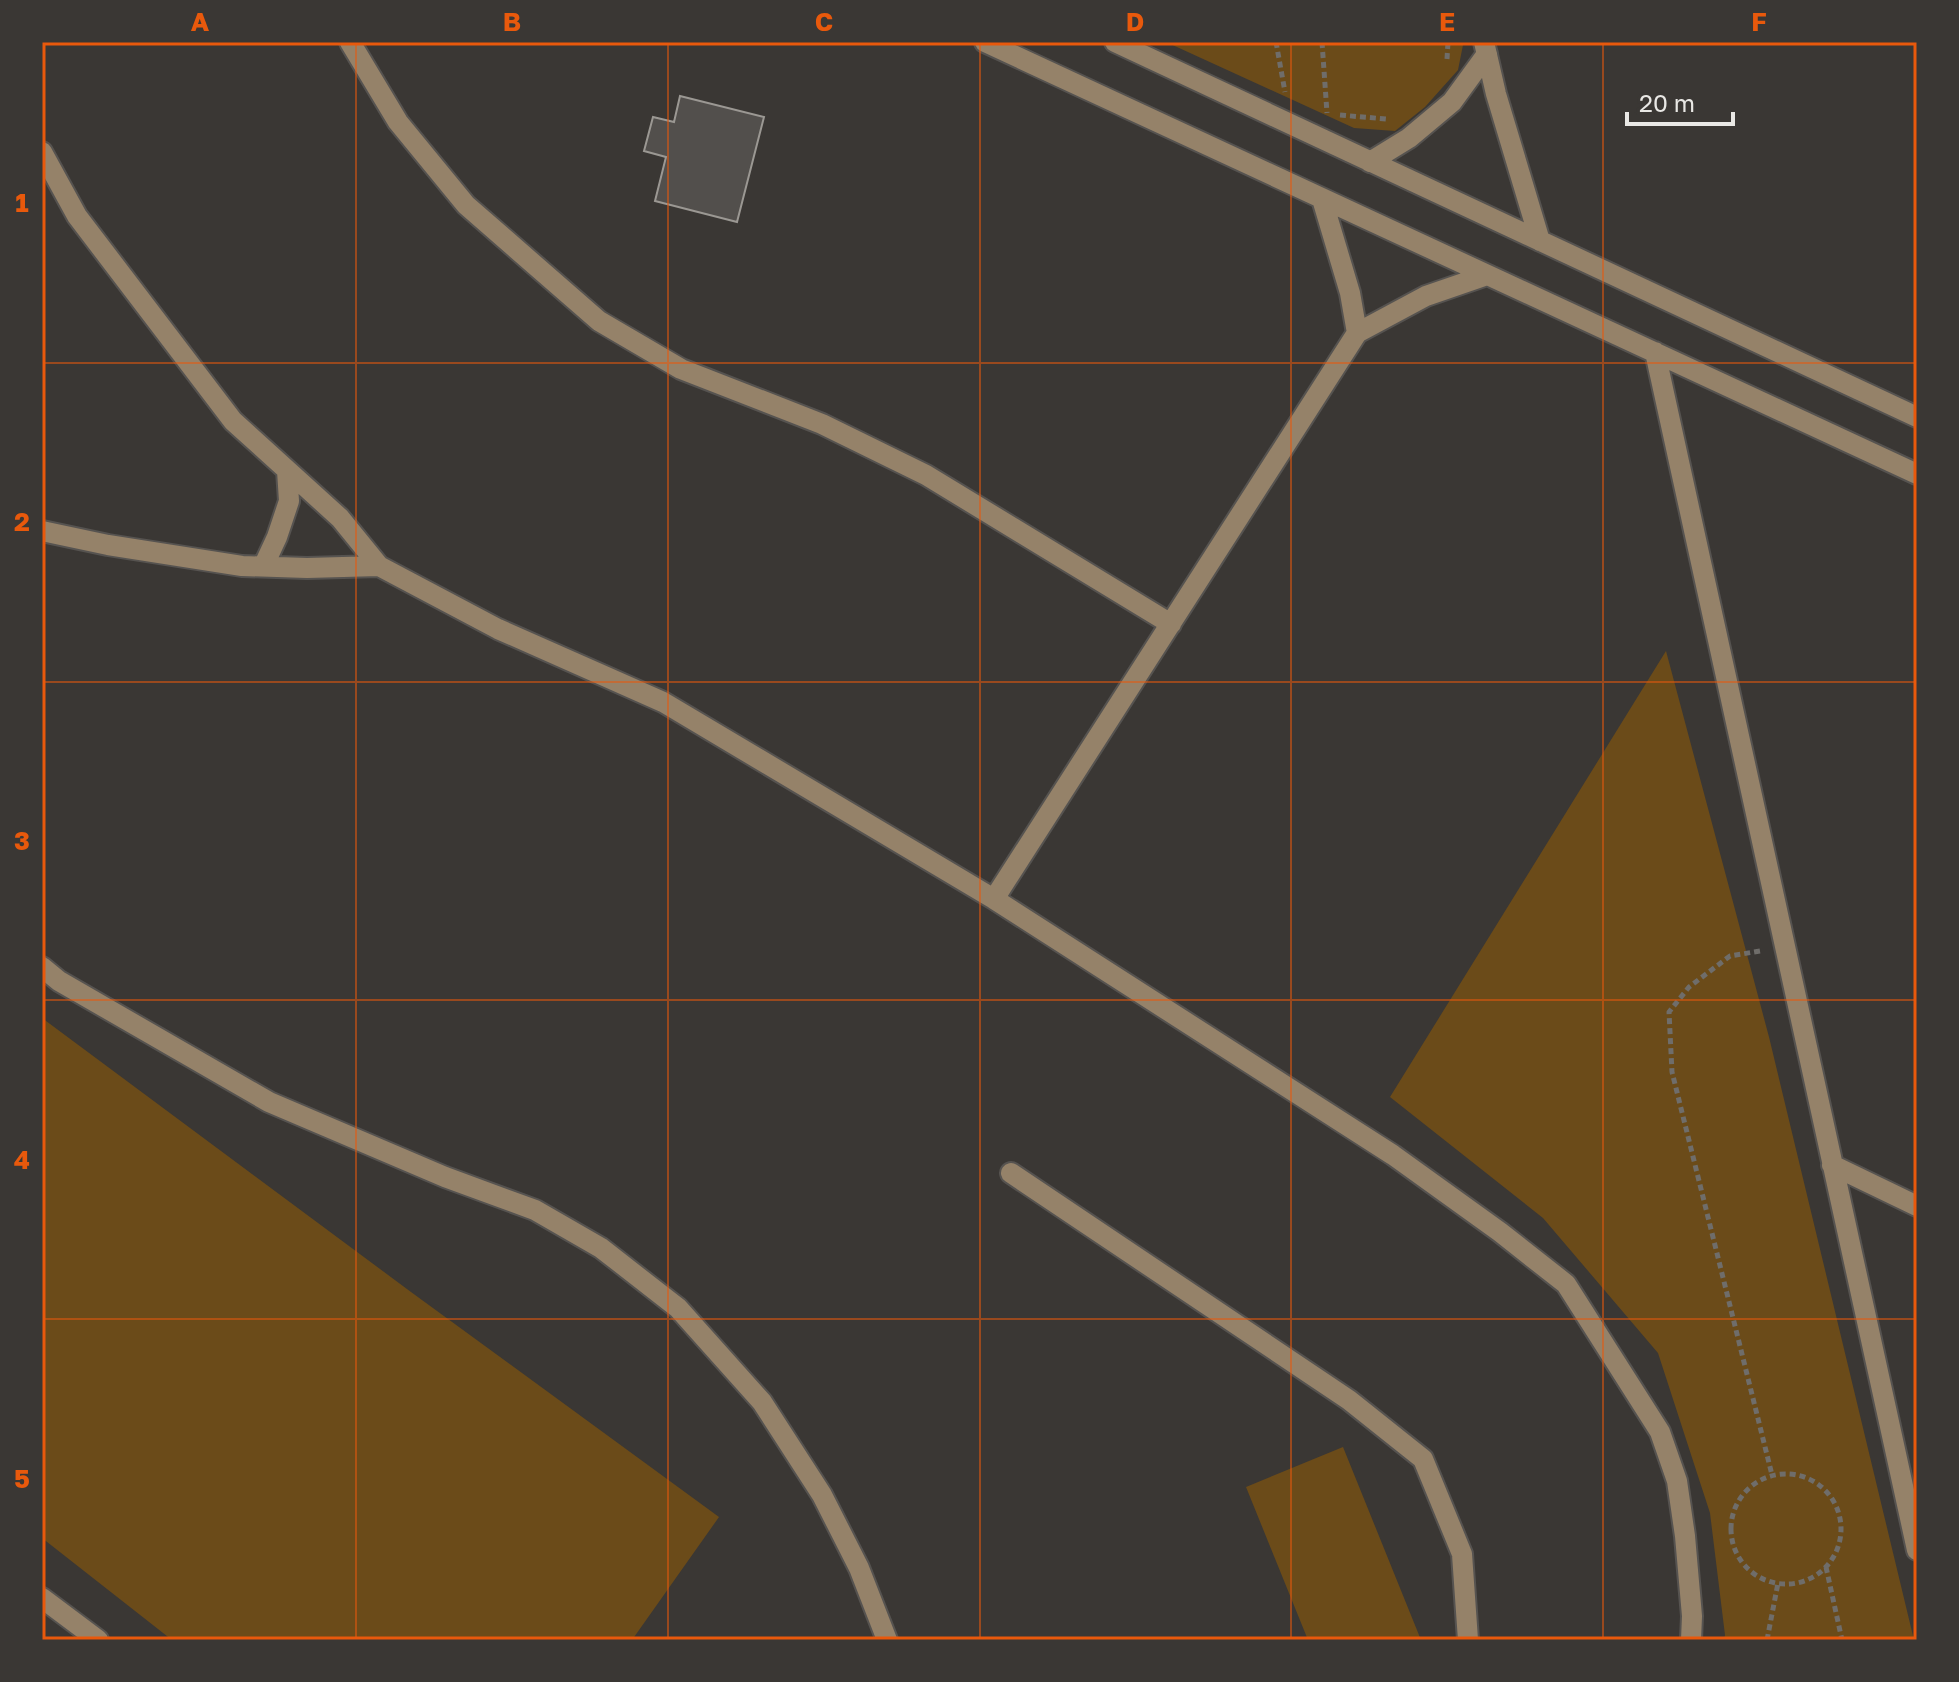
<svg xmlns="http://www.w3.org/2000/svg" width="1959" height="1682" font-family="'Golos Text',sans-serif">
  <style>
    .green { fill: #6b4b19 }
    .building { fill: #524f4c; stroke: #9b9893; stroke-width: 2 }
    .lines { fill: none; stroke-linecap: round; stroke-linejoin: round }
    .minor-casing { stroke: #565350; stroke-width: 24 }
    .path { stroke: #6f6d6a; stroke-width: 5; stroke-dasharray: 6 4; stroke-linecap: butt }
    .minor { stroke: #958269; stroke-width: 20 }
    .grid { fill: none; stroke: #e8590c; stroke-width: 2; stroke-opacity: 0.55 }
    .neatline { fill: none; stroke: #e8590c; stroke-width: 3 }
    .grid-label { font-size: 26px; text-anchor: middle; font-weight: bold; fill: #e8590c }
  </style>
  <rect width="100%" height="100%" fill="#3a3734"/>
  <path class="green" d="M 1166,42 L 1462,42 L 1463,45 L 1458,70 L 1425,107 L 1395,131 L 1354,128 Z
    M 1666,651 L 1769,1037 L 1914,1640 L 1724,1640 L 1725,1635 L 1710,1513 L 1658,1353 L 1543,1218 L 1390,1097 Z
    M 42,1018 L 411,1292 L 719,1517 L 632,1640 L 172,1640 L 42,1538 Z
    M 1343,1447 L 1421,1640 L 1308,1640 L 1246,1487 Z"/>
  <path class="building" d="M 680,96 L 764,117 L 737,222 L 655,201 L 666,157 L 644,151 L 653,117 L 674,122 Z"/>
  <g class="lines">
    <defs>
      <path id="minor" d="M 350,42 L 398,122 L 466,205 L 599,321 L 681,369 L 822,424 L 926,475 L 1171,624
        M 985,42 L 1917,474
        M 1115,42 L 1917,417
        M 1484,42 L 1496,94 L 1540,241
        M 42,152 L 77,216 L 233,421 L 340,518 L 379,566 L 498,629 L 663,702 L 994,899 L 1393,1155 L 1500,1232 L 1566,1284 L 1660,1432 L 1677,1481 L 1685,1536 L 1692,1616 L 1691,1640
        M 1370,162 L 1409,138 L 1452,102 L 1487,54
        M 1322,199 L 1350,293 L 1357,333
        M 1655,352 L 1917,1550
        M 42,531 L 108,545 L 242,566 L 307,568 L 379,566
        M 264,565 L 277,537 L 289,501 L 287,470
        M 994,899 L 1357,333 L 1426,296 L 1487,275
        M 42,967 L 59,981 L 269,1102 L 445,1177 L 535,1210 L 601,1248 L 678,1308 L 762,1402 L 822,1495 L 859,1568 L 887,1640
        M 1832,1165 L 1917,1206
        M 1011,1173 L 1349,1400 L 1423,1459 L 1462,1554 L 1468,1640
        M 42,1598 L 98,1640"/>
    </defs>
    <use href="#minor" class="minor-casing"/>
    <path class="path" d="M 1276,42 L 1285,92
      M 1322,42 L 1327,113
      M 1447,59 L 1448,42
      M 1340,115 L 1386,119
      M 1760,951 L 1730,956 L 1689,987 L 1669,1012 L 1672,1072 L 1772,1475
      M1731 1529a55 55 0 1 1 110 0a55 55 0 1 1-110 0Z
      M 1826,1567 L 1842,1640
      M 1767,1640 L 1778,1583"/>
    <use href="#minor" class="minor"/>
  </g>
  <path class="grid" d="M 356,42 L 356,1640M 668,42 L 668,1640M 980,42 L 980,1640M 1291,42 L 1291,1640M 1603,42 L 1603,1640M 42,363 L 1917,363M 42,682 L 1917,682M 42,1000 L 1917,1000M 42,1319 L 1917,1319"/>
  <rect width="1959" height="1682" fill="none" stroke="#3a3734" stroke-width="88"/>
  <path d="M1627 112v12h106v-12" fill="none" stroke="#e9e8e5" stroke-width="4"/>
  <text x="1639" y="112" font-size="24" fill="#e9e8e5" stroke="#3a3734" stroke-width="6" paint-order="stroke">20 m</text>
  <rect x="44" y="44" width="1871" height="1594" class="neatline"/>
  <g class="grid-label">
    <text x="200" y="31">A</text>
    <text x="512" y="31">B</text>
    <text x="824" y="31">C</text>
    <text x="1135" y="31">D</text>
    <text x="1447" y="31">E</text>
    <text x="1759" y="31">F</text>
    <text x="22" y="212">1</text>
    <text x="22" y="531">2</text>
    <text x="22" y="850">3</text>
    <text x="22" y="1169">4</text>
    <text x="22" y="1488">5</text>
  </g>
</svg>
